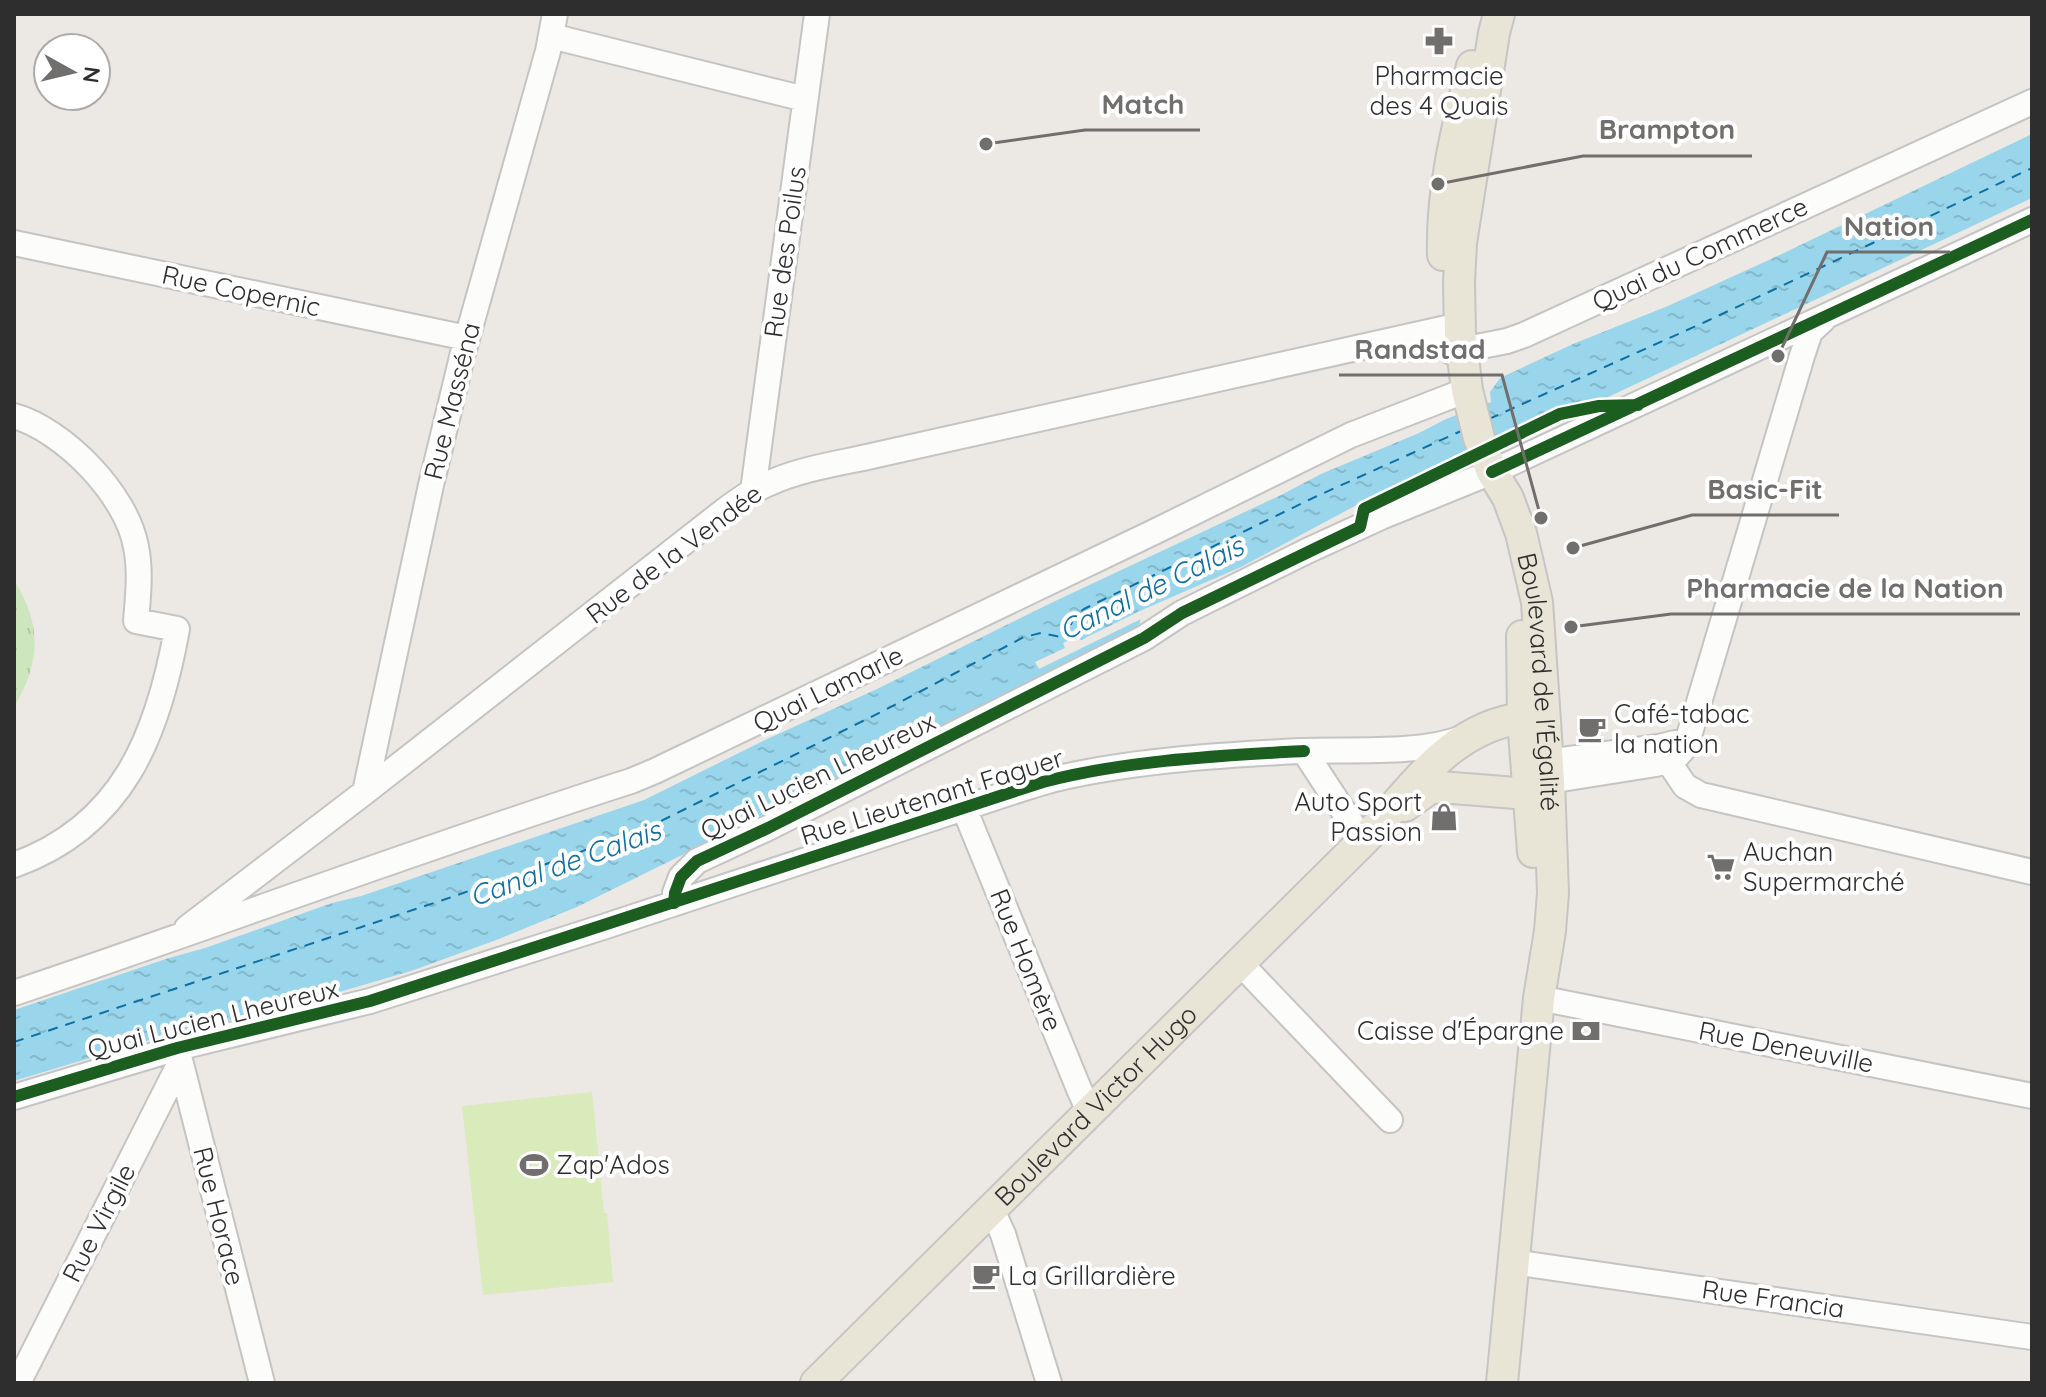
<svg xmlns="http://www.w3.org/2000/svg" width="2046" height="1397" font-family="Quicksand,sans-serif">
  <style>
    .park { fill: url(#park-tufts) }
    .pitch { fill: #d9eabb }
    .water { fill: url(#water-ripples) }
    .pier { fill: #ece8e4 }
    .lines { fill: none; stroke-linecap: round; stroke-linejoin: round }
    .ferry { stroke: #0d6fa3; stroke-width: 2; stroke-dasharray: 10 8; stroke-linecap: butt }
    .minor-casing { stroke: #c5c4c5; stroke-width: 28 }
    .major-casing { stroke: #c6c5c4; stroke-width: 34 }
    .minor { stroke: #fcfcfb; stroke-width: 24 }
    .major { stroke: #e8e4d6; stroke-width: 30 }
    .cycleway-casing { stroke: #fff; stroke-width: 17 }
    .cycleway { stroke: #1b5e20; stroke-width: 12 }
    .labels { text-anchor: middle; stroke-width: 8; stroke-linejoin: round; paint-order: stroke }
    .poi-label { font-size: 26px; fill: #2e2e2e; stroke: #fff; text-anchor: start }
    .street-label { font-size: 26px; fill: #2e2e2e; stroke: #fff }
    .water-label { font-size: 28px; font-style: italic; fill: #0d6fa3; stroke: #fff }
    .leader { fill: none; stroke: #706f6e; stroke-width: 3 }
    .callout-dot { fill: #706f6e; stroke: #fff; stroke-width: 3 }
    .callout-label { font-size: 28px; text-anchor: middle; font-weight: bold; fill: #706f6e; stroke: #fff; stroke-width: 8; stroke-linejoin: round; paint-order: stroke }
  </style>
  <defs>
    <pattern id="park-tufts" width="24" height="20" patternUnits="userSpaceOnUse" patternTransform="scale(2)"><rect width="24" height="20" fill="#cee6be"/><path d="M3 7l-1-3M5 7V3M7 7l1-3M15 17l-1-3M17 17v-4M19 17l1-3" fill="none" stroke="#b1c6a4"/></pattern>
    <pattern id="water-ripples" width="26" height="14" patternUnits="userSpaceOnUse" patternTransform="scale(2)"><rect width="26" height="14" fill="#99d6ec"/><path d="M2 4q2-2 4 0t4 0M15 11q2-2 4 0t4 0" fill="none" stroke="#84b8cb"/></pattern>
  </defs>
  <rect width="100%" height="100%" fill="#ece8e4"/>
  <path class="park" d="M 14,580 C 42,625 41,662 14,707 Z"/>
  <path class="pitch" d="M 592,1092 L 604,1213 L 607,1213 L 613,1282 L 483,1295 L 462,1106 Z"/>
  <path class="water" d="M 2032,134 L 2032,198 L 1604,399 L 1567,406 L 1519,427 L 1366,500 L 1241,567 L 1142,610 L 1139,629 L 577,907 L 499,939 L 411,971 L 312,1000 L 146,1041 L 14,1081 L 14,1010 L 169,958 L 205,948 L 332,903 L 361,896 L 644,800 L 765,740 L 877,689 L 1051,603 L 1281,495 L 1321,474 L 1419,433 L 1446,419 L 1491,402 L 1490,392 L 1500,378 L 1573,344 L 1668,306 L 1771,259 Z"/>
  <path class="pier" d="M 1142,610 L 1141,619 L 1039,669 L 1035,662 L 1065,648 L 1063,643 L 1078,635 L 1081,640 Z"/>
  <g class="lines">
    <path class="ferry" d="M 1489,419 L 1705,322 L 2032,168
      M 14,1042 L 443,900 L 572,855 L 655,824 L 885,710 L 1024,637 L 1041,633 L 1070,639 C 1068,624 1073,617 1084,609 L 1315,497 L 1461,431"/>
    <defs>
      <path id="minor" d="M 551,36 L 805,99
        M 14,243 L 467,338
        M 1451,352 L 1507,341 L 1524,335 L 2032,102
        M 14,416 C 64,430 127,495 136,547 C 141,571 138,597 136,621 L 177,629 C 158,735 123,826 14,865
        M 753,491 L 817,14
        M 1660,749 L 1685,786 L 1701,795 L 2032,872
        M 1304,751 L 1363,841
        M 1534,767 L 1547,762 L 1659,747 L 1675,743
        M 1549,781 L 1656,764 L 1677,756 L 1686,746 L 1802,356 L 1810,332 L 1823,320
        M 365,792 L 431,485 L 463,353 L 548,51 L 555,14
        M 964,808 L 1079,1089 L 1089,1111
        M 674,903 L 675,893 L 681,877 L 697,861 L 768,828 L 1144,638 L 1182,613 L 1307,551 L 1381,517 L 1492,472 L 2032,220
        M 187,928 L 365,792 L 724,511 C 739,500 754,489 772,482 C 804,468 842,463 876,455 L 1460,325
        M 1239,962 L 1390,1120
        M 14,993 C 220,924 424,847 631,781 L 655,771 L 1154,532 L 1351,435 L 1467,390
        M 1539,998 L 2032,1096
        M 179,1056 L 262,1383
        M 14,1097 L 177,1048 L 370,1001 L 603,927 L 1009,793 C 1028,787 1048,780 1068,776 C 1142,760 1224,755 1300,751 C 1347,749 1422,755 1464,737
        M 991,1208 L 1003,1234 L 1049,1383
        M 1513,1262 L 2032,1337
        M 18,1383 L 180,1063"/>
      <g id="major">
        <path id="s1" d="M 1499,14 L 1494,33 L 1461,243 L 1459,282 L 1460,333 L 1467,390 L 1479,438 L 1492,472 L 1508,498 L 1521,533 L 1537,602 L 1549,781 L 1553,893 L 1550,931 L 1539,998 L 1502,1383"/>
        <path d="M 1443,255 C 1441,191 1457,128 1472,66"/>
        <path d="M 1522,636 L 1523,718 L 1533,852"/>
        <path d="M 1405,806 L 1429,789 L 1440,787 L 1516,793 L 1527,792 L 1546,783"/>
        <path id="s2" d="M 816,1383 L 1363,841 C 1411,791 1449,727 1523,718"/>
      </g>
    </defs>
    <use href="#minor" class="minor-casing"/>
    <use href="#major" class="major-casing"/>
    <use href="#minor" class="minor"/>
    <use href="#major" class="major"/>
    <defs>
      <path id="cycleway" d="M 1492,472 L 2032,220
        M 674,903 L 675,893 L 681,877 L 697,861 L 768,828 L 1144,638 L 1182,613 L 1360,527 L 1364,509 L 1560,414 L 1599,406 L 1638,405
        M 14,1097 L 177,1048 L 370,1001 L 1043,782 C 1128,760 1217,756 1304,751"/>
    </defs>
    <use href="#cycleway" class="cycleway-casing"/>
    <use href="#cycleway" class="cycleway"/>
  </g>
  <defs>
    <symbol id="pharmacy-bare" viewBox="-9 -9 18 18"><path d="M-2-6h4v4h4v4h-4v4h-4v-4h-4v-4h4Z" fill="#706f6e" stroke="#fff" stroke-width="2.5" paint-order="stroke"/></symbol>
    <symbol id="cafe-bare" viewBox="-9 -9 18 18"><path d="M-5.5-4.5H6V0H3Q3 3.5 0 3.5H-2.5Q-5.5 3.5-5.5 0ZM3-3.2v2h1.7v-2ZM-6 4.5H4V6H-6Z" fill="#706f6e" stroke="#fff" stroke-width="2.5" paint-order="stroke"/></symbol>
    <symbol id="shop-bare" viewBox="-9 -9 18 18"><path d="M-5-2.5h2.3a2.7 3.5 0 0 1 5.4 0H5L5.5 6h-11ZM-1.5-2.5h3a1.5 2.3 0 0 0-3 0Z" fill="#706f6e" stroke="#fff" stroke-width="2.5" paint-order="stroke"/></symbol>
    <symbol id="supermarket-bare" viewBox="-9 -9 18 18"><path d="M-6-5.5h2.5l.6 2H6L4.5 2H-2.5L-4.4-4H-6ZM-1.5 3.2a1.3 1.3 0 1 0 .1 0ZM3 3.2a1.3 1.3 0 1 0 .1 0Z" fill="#706f6e" stroke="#fff" stroke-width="2.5" paint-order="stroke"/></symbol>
    <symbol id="bank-bare" viewBox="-9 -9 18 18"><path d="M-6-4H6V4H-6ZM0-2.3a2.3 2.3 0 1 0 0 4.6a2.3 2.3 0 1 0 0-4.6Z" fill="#706f6e" stroke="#fff" stroke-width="2.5" paint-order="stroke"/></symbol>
    <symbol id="stadium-bare" viewBox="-9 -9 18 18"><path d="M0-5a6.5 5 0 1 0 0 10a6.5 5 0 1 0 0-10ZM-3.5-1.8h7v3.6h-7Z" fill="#706f6e" stroke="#fff" stroke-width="2.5" paint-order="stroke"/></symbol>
  </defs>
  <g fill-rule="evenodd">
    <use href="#pharmacy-bare" x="1419" y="21" width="40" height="40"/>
    <use href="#cafe-bare" x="1572" y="709" width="40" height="40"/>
    <use href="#shop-bare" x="1424" y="797" width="40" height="40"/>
    <use href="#supermarket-bare" x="1701" y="847" width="40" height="40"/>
    <use href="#bank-bare" x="1566" y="1011" width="40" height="40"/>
    <use href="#stadium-bare" x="514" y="1145" width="40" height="40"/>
    <use href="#cafe-bare" x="966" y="1256" width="40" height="40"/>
  </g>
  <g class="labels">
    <g class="poi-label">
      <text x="1439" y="85" text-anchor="middle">Pharmacie<tspan x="1439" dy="30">des 4 Quais</tspan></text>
      <text x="1614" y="723">Café-tabac<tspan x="1614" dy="30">la nation</tspan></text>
      <text x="1422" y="811" text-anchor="end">Auto Sport<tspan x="1422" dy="30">Passion</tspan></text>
      <text x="1743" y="861">Auchan<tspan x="1743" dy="30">Supermarché</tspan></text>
      <text x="1564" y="1040" text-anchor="end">Caisse d'Épargne</text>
      <text x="556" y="1174">Zap'Ados</text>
      <text x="1008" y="1285">La Grillardière</text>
    </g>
    <g class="street-label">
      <text transform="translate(785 252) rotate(-82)" y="9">Rue des Poilus</text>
      <text transform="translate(1700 254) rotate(-25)" y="9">Quai du Commerce</text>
      <text transform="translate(241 291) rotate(12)" y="9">Rue Copernic</text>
      <text transform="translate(452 401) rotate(-76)" y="9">Rue Masséna</text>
      <text transform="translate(674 554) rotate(-37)" y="9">Rue de la Vendée</text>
      <text dy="9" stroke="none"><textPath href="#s1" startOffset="684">Boulevard de l'Égalité</textPath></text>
      <text transform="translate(828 689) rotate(-26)" y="9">Quai Lamarle</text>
      <text transform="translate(818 776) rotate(-26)" y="9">Quai Lucien Lheureux</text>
      <text transform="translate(932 797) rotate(-17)" y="9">Rue Lieutenant Faguer</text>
      <text transform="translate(1026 960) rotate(68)" y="9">Rue Homère</text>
      <text transform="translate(213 1019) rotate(-14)" y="9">Quai Lucien Lheureux</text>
      <text transform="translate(1786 1047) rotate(11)" y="9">Rue Deneuville</text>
      <text dy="9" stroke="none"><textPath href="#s2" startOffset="394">Boulevard Victor Hugo</textPath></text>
      <text transform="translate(219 1216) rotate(76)" y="9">Rue Horace</text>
      <text transform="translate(99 1223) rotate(-63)" y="9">Rue Virgile</text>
      <text transform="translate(1773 1299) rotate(8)" y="9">Rue Francia</text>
    </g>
    <g class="water-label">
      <text transform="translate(1151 588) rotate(-26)" y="10">Canal de Calais</text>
      <text transform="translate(565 863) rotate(-20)" y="10">Canal de Calais</text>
    </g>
  </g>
  <path class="leader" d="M986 144L1085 130H1200M1438 184L1583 156H1752M1778 356L1827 252H1950M1541 518L1502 375H1339M1573 548L1692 515H1839M1571 627L1671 614H2020"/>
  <g class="callout-dot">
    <circle cx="986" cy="144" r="8"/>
    <circle cx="1438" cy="184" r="8"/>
    <circle cx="1778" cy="356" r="8"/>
    <circle cx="1541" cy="518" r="8"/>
    <circle cx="1573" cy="548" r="8"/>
    <circle cx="1571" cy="627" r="8"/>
  </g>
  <g class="callout-label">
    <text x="1143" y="114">Match</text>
    <text x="1667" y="139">Brampton</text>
    <text x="1889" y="236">Nation</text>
    <text x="1420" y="359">Randstad</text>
    <text x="1765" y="499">Basic-Fit</text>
    <text x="1845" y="598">Pharmacie de la Nation</text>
  </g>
  <rect width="2046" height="1397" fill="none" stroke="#2e2e2e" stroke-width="32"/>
  <g transform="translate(72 72) rotate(98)"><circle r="38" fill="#ffffff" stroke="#ababab" stroke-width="2"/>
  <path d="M0-6L14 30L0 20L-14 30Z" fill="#706f6e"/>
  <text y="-12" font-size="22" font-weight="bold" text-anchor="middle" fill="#2e2e2e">N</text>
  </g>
</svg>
